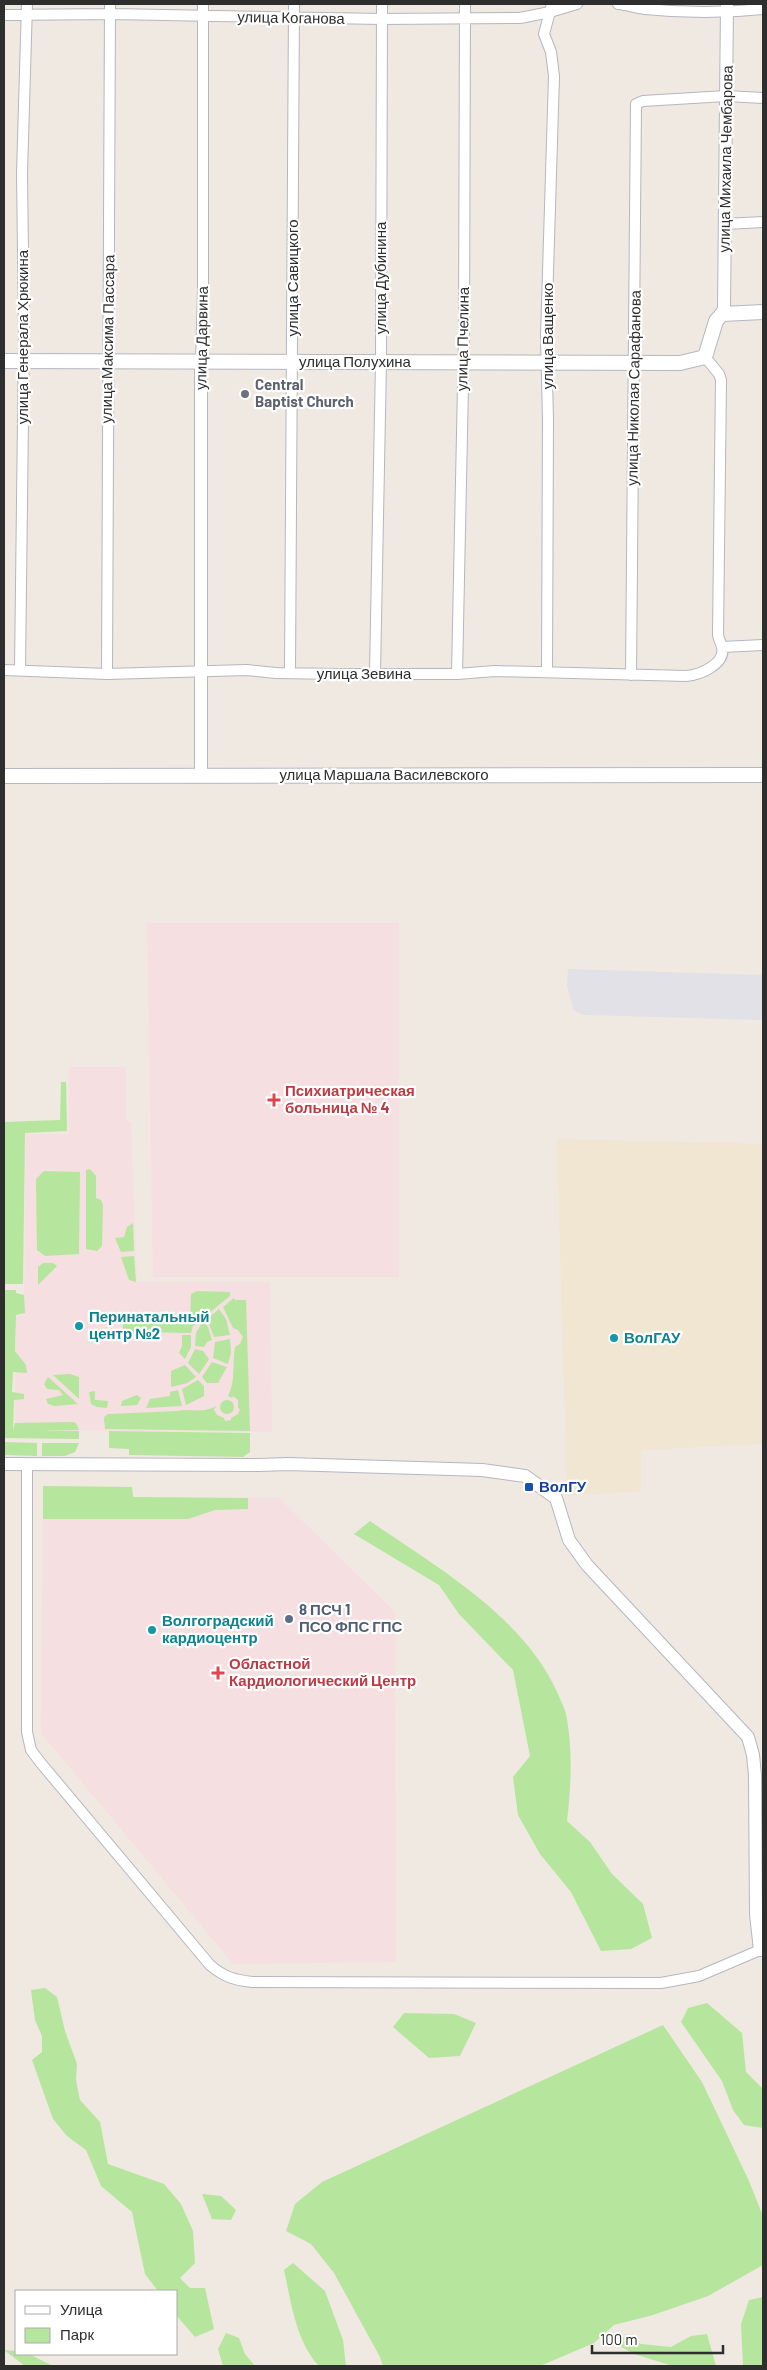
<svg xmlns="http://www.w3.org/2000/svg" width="767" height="2370" font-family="Barlow,sans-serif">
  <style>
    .industrial { fill: #e3e1e8 }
    .education { fill: #f0e6d1 }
    .medical { fill: #f5dfe0 }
    .green { fill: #b6e59e }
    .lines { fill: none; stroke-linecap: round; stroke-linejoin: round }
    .minor-casing { stroke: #b4b7c1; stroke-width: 12 }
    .tertiary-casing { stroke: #b4b7c1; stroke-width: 14 }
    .secondary-casing { stroke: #b4b7c1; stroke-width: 16 }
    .minor { stroke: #fff; stroke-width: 10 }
    .tertiary { stroke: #fff; stroke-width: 12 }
    .secondary { stroke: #fff; stroke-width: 14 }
    .worship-dot { fill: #6b7280; stroke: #fff; stroke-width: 2 }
    .health-dot { fill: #e0444e; stroke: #fff; stroke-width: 2 }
    .culture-dot { fill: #0f9aa8; stroke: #fff; stroke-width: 2 }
    .transit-dot { fill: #1a4fb4; stroke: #fff; stroke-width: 2 }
    .service-dot { fill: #5c6f8a; stroke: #fff; stroke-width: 2 }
    .labels { text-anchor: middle; stroke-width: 4.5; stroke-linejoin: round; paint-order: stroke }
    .street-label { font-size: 15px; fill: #2e2e2e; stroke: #fff }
    .worship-label { font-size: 15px; font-weight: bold; fill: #5b616d; stroke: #fff; text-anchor: start }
    .health-label { font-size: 15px; font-weight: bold; fill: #be3a42; stroke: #fff; text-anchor: start }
    .culture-label { font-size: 15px; font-weight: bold; fill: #0d838f; stroke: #fff; text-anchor: start }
    .transit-label { font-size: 15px; font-weight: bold; fill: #164399; stroke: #fff; text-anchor: start }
    .service-label { font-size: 15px; font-weight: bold; fill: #4e5e75; stroke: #fff; text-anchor: start }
  </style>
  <rect width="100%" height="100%" fill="#efe9e1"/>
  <path class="industrial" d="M 568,969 L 763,975 L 763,1020 L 585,1015 L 574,1011 L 567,986 Z"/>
  <path class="education" d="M 557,1139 L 763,1144 L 763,1444 L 641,1450 L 641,1491 L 567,1496 Z"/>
  <path class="medical" d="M 147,923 L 399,923 L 399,1277 L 153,1277 Z
    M 69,1067 L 126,1067 L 126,1121 L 131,1122 L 137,1282 L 270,1282 L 272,1432 L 15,1430 L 16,1317 L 24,1314 L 26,1134 L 69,1134 Z
    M 43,1486 L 132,1487 L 133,1497 L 279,1498 L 395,1612 L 396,1962 L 233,1964 L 41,1733 Z"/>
  <path class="green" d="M 61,1082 L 66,1082 L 67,1131 L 25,1133 L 23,1284 L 4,1284 L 4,1122 L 60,1120 Z
    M 90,1169 L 96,1176 L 96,1198 L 101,1200 L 103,1205 L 102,1246 L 97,1251 L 86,1249 L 86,1170 Z
    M 44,1171 L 80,1172 L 79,1254 L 45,1256 L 37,1250 L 36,1179 Z
    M 133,1223 L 134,1251 L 121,1252 L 115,1238 L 124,1237 L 127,1227 Z
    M 134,1256 L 136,1282 L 129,1280 L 121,1257 Z
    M 53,1263 L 57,1266 L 38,1285 L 38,1267 L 43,1263 Z
    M 4,1290 L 16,1290 L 16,1293 L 24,1295 L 25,1313 L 16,1315 L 15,1351 L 26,1365 L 27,1373 L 13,1372 L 12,1392 L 24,1394 L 24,1399 L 14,1400 L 13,1430 L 15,1423 L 73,1422 L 76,1423 L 79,1430 L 40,1430 L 79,1431 L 79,1439 L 4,1438 Z
    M 197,1291 L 230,1292 L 230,1296 L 193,1326 L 191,1333 L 123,1332 L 123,1322 L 190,1323 L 191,1294 Z
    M 234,1298 L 235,1300 L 246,1300 L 250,1431 L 105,1429 L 104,1417 L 108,1414 L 177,1411 C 191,1408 202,1414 216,1406 L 214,1410 L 217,1415 L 224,1418 L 225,1421 L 231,1420 L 231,1418 L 238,1414 L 240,1409 L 238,1408 L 238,1400 L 233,1396 L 232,1398 L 228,1396 C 236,1381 232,1364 235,1347 L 240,1344 L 243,1337 L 238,1330 L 233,1328 L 223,1307 Z
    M 219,1309 L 226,1319 L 230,1335 L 214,1337 L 207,1319 Z
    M 203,1321 L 208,1327 L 212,1340 L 207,1342 L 204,1347 L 195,1346 L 196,1333 Z
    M 182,1335 L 191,1335 L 191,1347 L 185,1359 L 179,1353 L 182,1346 Z
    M 230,1339 L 231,1353 L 228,1364 L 213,1358 L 215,1342 Z
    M 195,1349 L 203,1351 L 209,1359 L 199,1374 L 188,1363 Z
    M 212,1362 L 227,1367 L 218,1383 L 207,1383 L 202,1377 Z
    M 185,1365 L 196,1377 L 187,1383 L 171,1387 L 171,1371 Z
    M 70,1374 L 79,1377 L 79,1399 L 53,1375 Z
    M 48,1377 L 78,1404 L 55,1406 L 48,1404 L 46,1399 L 63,1395 L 59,1390 L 47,1389 L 44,1384 Z
    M 198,1380 L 204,1386 L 204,1396 L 186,1405 L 182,1389 Z
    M 178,1390 L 182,1406 L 146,1408 L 150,1399 L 170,1396 L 170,1392 Z
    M 95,1391 L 95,1400 L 108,1401 L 107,1408 L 97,1407 L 91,1404 L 89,1392 Z
    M 137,1395 L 141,1398 L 137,1405 L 121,1406 L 122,1401 Z
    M220 1407a7 7 0 1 1 14 0a7 7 0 1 1-14 0Z
    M 109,1431 L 250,1433 L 250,1452 L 243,1457 L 129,1455 L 129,1449 L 109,1448 Z
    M 4,1442 L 37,1443 L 37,1456 L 4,1455 Z
    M 42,1443 L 79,1443 L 75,1452 L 65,1456 L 42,1456 Z
    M 43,1486 L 132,1487 L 133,1497 L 248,1498 L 248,1509 L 215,1510 L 188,1519 L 43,1519 Z
    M 370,1521 C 436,1567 524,1616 558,1694 C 560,1700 565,1708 566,1715 C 573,1747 571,1789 567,1821 L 590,1842 L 612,1874 L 643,1904 L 652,1938 L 631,1949 L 601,1951 L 571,1892 L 540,1854 L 518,1815 L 513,1777 L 530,1756 L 513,1670 L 459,1614 L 439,1585 L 354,1534 Z
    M 45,1988 L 57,1997 L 65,2031 L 77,2064 L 76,2080 L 80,2100 L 100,2122 L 108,2164 L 164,2184 L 181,2204 L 193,2231 L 195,2263 L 180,2278 L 190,2288 L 205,2288 L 214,2329 L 195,2337 L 176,2315 L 176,2291 L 158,2291 L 145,2274 L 132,2212 L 101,2186 L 86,2150 L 67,2136 L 53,2119 L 32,2060 L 42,2052 L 42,2036 L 35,2020 L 31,1990 Z
    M 707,2003 L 742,2033 L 746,2072 L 763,2089 L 763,2128 L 744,2125 L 733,2110 L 722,2081 L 681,2022 L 688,2008 Z
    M 404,2013 L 454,2014 L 476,2023 L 460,2056 L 429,2058 L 393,2027 Z
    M 663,2025 L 702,2082 L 749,2181 L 763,2216 L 763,2265 L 708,2296 L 653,2315 L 614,2325 L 594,2343 L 540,2366 L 383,2366 L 380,2357 L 334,2273 L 311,2244 L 286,2231 L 295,2204 L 322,2182 Z
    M 202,2194 L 221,2196 L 236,2210 L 231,2220 L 212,2219 Z
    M 293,2263 L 325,2291 L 343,2340 L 346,2366 L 319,2366 C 296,2342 291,2302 284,2270 Z
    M 763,2297 L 763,2366 L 743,2366 L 741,2324 L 749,2300 Z
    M 226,2333 L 239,2338 L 245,2354 L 255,2366 L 223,2366 L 218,2349 Z
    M 626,2334 L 641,2344 L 671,2347 L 691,2336 L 707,2334 L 716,2366 L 673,2366 L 634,2354 L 618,2345 Z
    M 4,2350 L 16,2351 L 16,2354 L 29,2354 L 53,2366 L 25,2366 Z"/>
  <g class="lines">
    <defs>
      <path id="minor" d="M 618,4 C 628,5 636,8 645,9 C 684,13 725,13 763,9
        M 4,15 L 111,14 L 382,19 L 520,18 L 550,12 L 577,4
        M 725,224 L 763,222
        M 201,361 L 203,289 L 203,4
        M 722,647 L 763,645
        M 4,670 L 107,674 L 247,670 L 276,673 L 339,674 L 457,674 L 495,671 L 686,676 C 700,675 726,664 722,647 C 721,643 719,640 718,635 L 721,380 L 719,374 L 705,357
        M 20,670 L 24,334 L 22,173 L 27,4
        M 290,672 L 294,4
        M 547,672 L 548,420 L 546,337 L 554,76 L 551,52 L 544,34 L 552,4
        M 375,673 L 381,362 L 382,4
        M 107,674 L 110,4
        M 457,674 L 464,337 L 465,4
        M 631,675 L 636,104 L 643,101 L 726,96 L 763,98
        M 27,1464 L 27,1732 L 31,1750 L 40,1762 L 210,1965 C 224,1977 234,1980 252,1982 L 661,1983 L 699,1976 L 760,1950"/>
      <path id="tertiary" d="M 722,314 L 724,308 L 727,4
        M 201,775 L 201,361
        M 4,1464 L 259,1465 L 288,1464 L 482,1470 L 525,1476 L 556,1498 L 569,1540 L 587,1565 L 748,1737 L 753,1755 L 755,1775 L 756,1914 L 760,1950 L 763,1950"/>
      <path id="secondary" d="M 4,361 L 680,363 L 705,357 L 716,321 L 722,314 L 763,312
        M 4,776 L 763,775"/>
    </defs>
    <use href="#minor" class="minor-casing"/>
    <use href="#tertiary" class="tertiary-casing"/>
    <use href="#secondary" class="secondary-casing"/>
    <use href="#minor" class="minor"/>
    <use href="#tertiary" class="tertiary"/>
    <use href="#secondary" class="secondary"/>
  </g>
  <circle class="worship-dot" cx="245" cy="394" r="5"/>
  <g class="health-dot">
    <path d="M271.5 1092.5h5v5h5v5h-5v5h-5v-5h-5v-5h5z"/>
    <path d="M215.5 1665.5h5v5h5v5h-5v5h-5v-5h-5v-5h5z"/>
  </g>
  <g class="culture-dot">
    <circle cx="79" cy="1326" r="5"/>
    <circle cx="614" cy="1338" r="5"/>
    <circle cx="152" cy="1630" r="5"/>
  </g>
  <rect class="transit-dot" x="524" y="1482" width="10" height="10" rx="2.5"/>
  <circle class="service-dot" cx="289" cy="1619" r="5"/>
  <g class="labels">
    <g class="street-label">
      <text transform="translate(291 18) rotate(1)" y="5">улица Коганова</text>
      <text transform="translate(726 159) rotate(-89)" y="5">улица Михаила Чембарова</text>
      <text transform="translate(293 278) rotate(-90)" y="5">улица Савицкого</text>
      <text transform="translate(381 278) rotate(-90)" y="5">улица Дубинина</text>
      <text transform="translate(548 336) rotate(-90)" y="5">улица Ващенко</text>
      <text transform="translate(23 337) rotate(-90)" y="5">улица Генерала Хрюкина</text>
      <text transform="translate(202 338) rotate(-89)" y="5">улица Дарвина</text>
      <text transform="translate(108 339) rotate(-89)" y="5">улица Максима Пассара</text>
      <text transform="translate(463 339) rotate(-89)" y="5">улица Пчелина</text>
      <text x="355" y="367">улица Полухина</text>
      <text transform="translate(634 388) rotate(-89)" y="5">улица Николая Сарафанова</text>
      <text x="364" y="679">улица Зевина</text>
      <text x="384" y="780">улица Маршала Василевского</text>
    </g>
    <g class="worship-label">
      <text x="255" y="390">Central<tspan x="255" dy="17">Baptist Church</tspan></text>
    </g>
    <g class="health-label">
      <text x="285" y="1096">Психиатрическая<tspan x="285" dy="17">больница № 4</tspan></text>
      <text x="229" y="1669">Областной<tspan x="229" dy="17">Кардиологический Центр</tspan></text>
    </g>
    <g class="culture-label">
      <text x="89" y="1322">Перинатальный<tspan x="89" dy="17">центр №2</tspan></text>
      <text x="624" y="1343">ВолГАУ</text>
      <text x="162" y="1626">Волгоградский<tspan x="162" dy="17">кардиоцентр</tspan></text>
    </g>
    <g class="transit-label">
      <text x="539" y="1492">ВолГУ</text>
    </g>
    <g class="service-label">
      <text x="299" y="1615">8 ПСЧ 1<tspan x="299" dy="17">ПСО ФПС ГПС</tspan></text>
    </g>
  </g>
  <rect width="767" height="2370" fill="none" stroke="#2e2e2e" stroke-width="10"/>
  <rect x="15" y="2290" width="162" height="65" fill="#ffffff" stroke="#ababab"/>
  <rect x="25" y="2306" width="25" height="8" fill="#ffffff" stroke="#ababab"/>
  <text x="60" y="2315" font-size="15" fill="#2e2e2e">Улица</text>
  <rect x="25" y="2328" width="25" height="15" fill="#b6e59e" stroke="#ababab"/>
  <text x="60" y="2340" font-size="15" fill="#2e2e2e">Парк</text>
  <path d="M592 2345v8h131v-8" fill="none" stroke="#2e2e2e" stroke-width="2.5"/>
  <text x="600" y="2345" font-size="15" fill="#2e2e2e" stroke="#ffffff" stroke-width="4" paint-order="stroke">100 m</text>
</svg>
